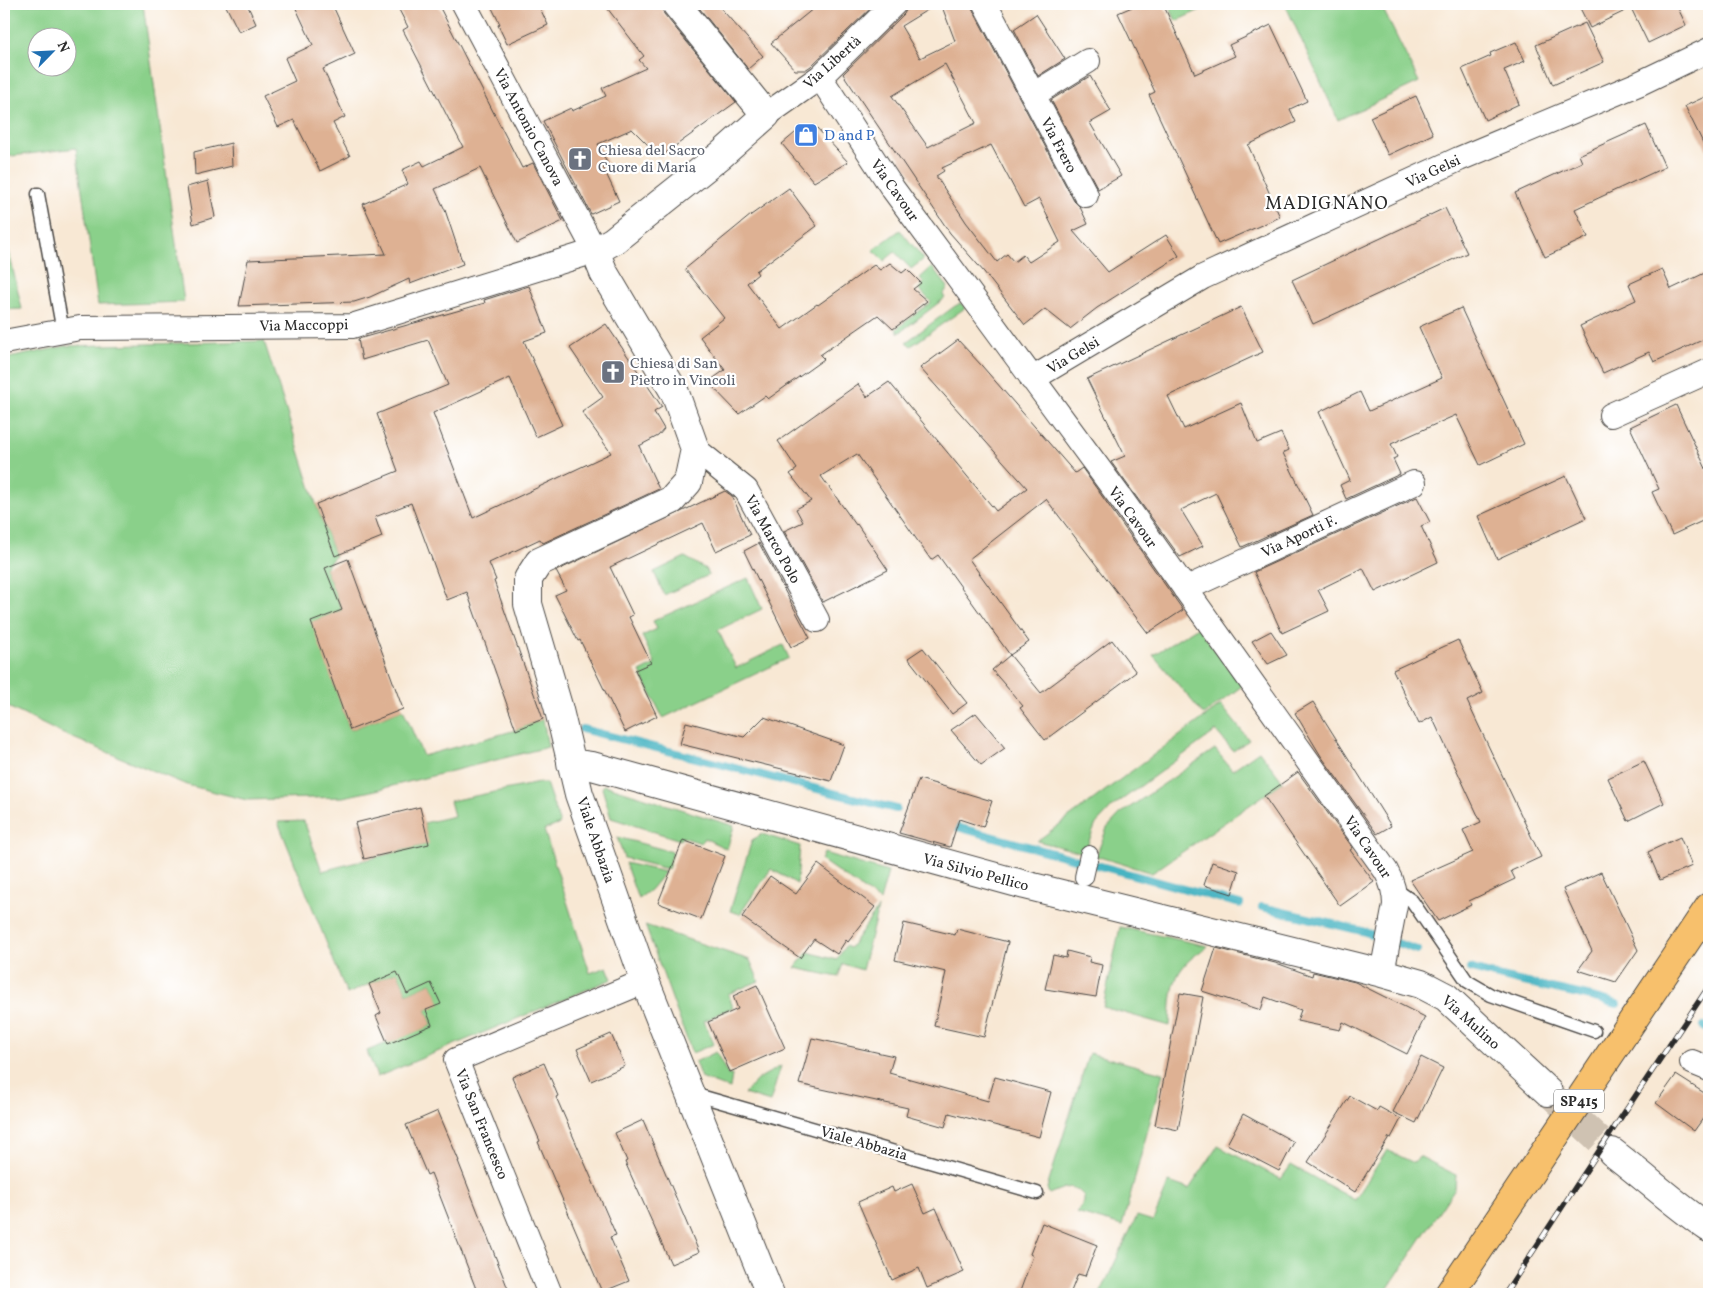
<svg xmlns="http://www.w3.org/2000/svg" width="1713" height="1298" font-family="Vollkorn,serif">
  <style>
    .green { fill: #8ad08a; stroke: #5a7e5a; fill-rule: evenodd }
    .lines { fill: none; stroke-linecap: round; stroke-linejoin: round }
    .stream { stroke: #47b4c2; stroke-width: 8 }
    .building { fill: #deb193; fill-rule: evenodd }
    .tertiary-tunnel { stroke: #cfc2b2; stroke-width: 28; stroke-dasharray: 28 14; stroke-linecap: butt }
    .service-casing { stroke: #4a4744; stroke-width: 15 }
    .pedestrian-casing { stroke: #4a4744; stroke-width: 20 }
    .minor-casing { stroke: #4a4744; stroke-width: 26 }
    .tertiary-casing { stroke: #4a4744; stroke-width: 30 }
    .primary-casing { stroke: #4a4744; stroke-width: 30 }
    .service { stroke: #fff; stroke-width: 12 }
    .pedestrian { stroke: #fff; stroke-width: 18 }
    .minor { stroke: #fff; stroke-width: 24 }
    .tertiary { stroke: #fff; stroke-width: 28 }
    .primary { stroke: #f7c06c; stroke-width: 28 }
    .rail-casing { stroke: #2b2b2b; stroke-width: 5.5 }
    .rail { stroke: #fff; stroke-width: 4; stroke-dasharray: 11; stroke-linecap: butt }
    .labels { text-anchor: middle; stroke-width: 4.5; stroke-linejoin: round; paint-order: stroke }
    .shield { fill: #fff; stroke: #6b6b6b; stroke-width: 1 }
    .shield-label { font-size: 14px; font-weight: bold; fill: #2b2b2b }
    .street-label { font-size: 15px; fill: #2b2b2b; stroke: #fff }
    .shop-label { font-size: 15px; fill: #366cbe; stroke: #fff; text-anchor: start }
    .worship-label { font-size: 15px; fill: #5b616d; stroke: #fff; text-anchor: start }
    .quarter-label { font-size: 18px; letter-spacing: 1px; fill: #2b2b2b; stroke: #fff }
  </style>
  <rect width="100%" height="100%" fill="#fff"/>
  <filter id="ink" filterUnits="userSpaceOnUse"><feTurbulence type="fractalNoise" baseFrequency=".02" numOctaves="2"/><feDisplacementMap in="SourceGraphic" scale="10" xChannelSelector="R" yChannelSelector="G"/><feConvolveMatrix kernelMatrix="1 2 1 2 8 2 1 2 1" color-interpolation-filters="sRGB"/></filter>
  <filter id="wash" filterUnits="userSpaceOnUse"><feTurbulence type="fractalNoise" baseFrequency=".0096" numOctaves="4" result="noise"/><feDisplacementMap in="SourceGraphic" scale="20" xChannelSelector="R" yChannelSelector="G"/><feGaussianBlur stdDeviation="1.12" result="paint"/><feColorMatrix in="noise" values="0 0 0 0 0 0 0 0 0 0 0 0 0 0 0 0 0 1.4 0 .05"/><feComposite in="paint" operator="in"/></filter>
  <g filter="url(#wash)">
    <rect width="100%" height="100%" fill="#f8e8d4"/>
    <path class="green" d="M 4,4 L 143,4 L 184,302 L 98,305 L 76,148 L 4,157 ZM 38,38 L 68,38 L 68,68 L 38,68 Z
      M 1168,4 L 1213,4 L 1176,21 Z
      M 1285,4 L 1384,4 L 1381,5 L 1419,82 L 1338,120 Z
      M 4,230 L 22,309 L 4,310 Z
      M 900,230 L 924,259 L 911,269 L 895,252 L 884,261 L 873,250 Z
      M 932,267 L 948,287 L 943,295 L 945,298 L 899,333 L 896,329 L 931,302 L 919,289 L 924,283 L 920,278 Z
      M 961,303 L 965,308 L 911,346 L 906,342 L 955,306 Z
      M 264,341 L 316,504 L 335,556 L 325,568 L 342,610 L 312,622 L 350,730 L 403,709 L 423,756 L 516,730 L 543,719 L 548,747 L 376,790 L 343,797 L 247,800 L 187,785 L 61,733 L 4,705 L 4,359 L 66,346 Z
      M 685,557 L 707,570 L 709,575 L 664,595 L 654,572 Z
      M 748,578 L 762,609 L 718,630 L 736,668 L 783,645 L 789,658 L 663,718 L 640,672 L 655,664 L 642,636 L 657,629 L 653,621 Z
      M 1198,627 L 1242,686 L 1204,715 L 1153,655 Z
      M 1221,705 L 1249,740 L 1233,751 L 1216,731 L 1112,807 L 1096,824 L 1084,853 L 1037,841 Z
      M 1215,749 L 1232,770 L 1259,751 L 1283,782 L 1152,873 L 1096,856 L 1107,828 L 1120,814 Z
      M 539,783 L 546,783 L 560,824 L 544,830 L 590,973 L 607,967 L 612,979 L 377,1077 L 367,1051 L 432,1025 L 426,1010 L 440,1003 L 431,983 L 407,994 L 397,972 L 347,994 L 278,822 L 304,821 L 322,871 L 428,844 L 424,823 L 454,816 L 450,801 Z
      M 604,785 L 734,826 L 727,849 L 704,838 L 701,843 L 682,837 L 680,840 L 611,818 L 602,788 Z
      M 762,834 L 800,846 L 797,884 L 771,869 L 740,914 L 730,911 L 752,840 Z
      M 617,837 L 673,852 L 668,869 L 624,858 Z
      M 824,853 L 888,872 L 880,901 L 821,860 Z
      M 625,863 L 665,872 L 650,890 L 638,899 Z
      M 878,908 L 862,970 L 843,964 L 838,977 L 795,968 C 799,961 804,958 808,952 L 837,960 L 845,946 L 850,948 Z
      M 645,925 L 750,960 L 759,981 L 728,994 L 733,1007 L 704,1021 L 714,1044 L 692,1053 Z
      M 1120,927 L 1208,946 C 1200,952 1190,958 1184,966 C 1170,982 1171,1006 1170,1026 L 1103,1007 Z
      M 716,1052 L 728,1075 L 732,1075 L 730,1089 L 701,1078 L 695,1062 Z
      M 1089,1053 L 1163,1073 L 1122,1226 L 1076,1213 L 1084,1202 L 1084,1196 C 1072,1182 1064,1188 1049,1194 L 1047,1188 Z
      M 781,1066 L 770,1102 L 744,1094 L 758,1079 Z
      M 1218,1146 L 1281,1179 L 1291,1165 L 1355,1200 L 1387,1150 L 1414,1163 L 1419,1156 L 1456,1175 L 1455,1188 L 1384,1294 L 1100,1294 L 1137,1216 L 1153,1221 L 1169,1182 L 1189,1189 Z"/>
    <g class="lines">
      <path class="stream" d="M 582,729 L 896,809
        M 957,827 L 1240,904
        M 1262,907 L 1362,931 L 1417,950
        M 1470,968 C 1518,984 1568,989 1617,1004
        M 1704,1027 L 1709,1030"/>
    </g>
    <g id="blocks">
      <path class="building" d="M 225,4 L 247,4 L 256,24 L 239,32 Z
        M 294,4 L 332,4 L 355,54 L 323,69 L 345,117 L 333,123 L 350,156 L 320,171 L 294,120 L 278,127 L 263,96 L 295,81 L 285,58 L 313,45 Z
        M 396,4 L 438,4 L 522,168 L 533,163 L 563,221 L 517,243 L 480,168 L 435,189 L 445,210 L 463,264 L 410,284 L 409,279 L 370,297 L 354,302 L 239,306 L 248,260 L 386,254 L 363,204 L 408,184 L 402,170 L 421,161 L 424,166 L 463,147 L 403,30 L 408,27 Z
        M 490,4 L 538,4 L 548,25 L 507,44 L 498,25 L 500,24 Z
        M 604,4 L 661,4 L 664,14 L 736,102 L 660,157 L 632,129 L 598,144 L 608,165 L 603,167 L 619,201 L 591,214 L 543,121 L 571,108 L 572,111 L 606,96 L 602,88 L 646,68 L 639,60 L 644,56 Z
        M 696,4 L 717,4 L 763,56 L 748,69 Z
        M 819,4 L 875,4 L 811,66 L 805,70 L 795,70 L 771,43 Z
        M 907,4 L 937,4 L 901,26 L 920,58 L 955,41 L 941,4 L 971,4 L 973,10 L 1074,201 L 1080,207 L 1088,224 L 1073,231 L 1108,272 L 1166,235 L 1179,256 L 1097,308 L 1070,329 L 1045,309 L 1025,325 L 984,272 L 950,233 L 843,74 L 904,14 L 907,8 ZM 945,64 L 976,123 L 928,147 L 892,96 ZM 991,145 L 1024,207 L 1039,199 L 1060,242 L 1029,262 L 1023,255 L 1014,262 L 1007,254 L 997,262 L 966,222 L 936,176 L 944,171 L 942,168 Z
        M 1139,4 L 1163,4 L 1195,74 L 1235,56 L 1229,45 L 1271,25 L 1307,101 L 1290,109 L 1296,122 L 1248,145 L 1280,217 L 1218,244 L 1149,95 L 1155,92 L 1118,13 Z
        M 1578,4 L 1676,4 L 1686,25 L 1648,43 L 1631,8 L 1590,28 Z
        M 1036,14 L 1065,59 L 1038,76 L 1014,29 Z
        M 1585,23 L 1604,62 L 1553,85 L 1536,45 Z
        M 1516,42 L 1525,61 L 1504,70 L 1519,104 L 1485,120 L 1462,69 L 1491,56 L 1490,53 Z
        M 1090,76 L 1111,111 L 1090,123 L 1121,176 L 1098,189 L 1051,100 Z
        M 1709,95 L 1709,155 L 1685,106 Z
        M 1416,96 L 1433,134 L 1388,155 L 1370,117 Z
        M 1646,125 L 1665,167 L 1575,209 L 1588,237 L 1545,257 L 1515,193 L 1582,162 L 1579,155 Z
        M 817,128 L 848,162 L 814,182 L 782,144 L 795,133 L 809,129 Z
        M 231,143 L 232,166 L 195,175 L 194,152 Z
        M 208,181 L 215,217 L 193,224 L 187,187 Z
        M 789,188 L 817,226 L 756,271 L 758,274 L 747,283 L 782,329 L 817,304 L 818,305 L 874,265 L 880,270 L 890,263 L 902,273 L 907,269 L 921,283 L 913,289 L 927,301 L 914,311 L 915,313 L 893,329 L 878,315 L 820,355 L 824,359 L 768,399 L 765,396 L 739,414 L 708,382 L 725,370 L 700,337 L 724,318 L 685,269 L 751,215 Z
        M 1445,208 L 1467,253 L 1313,324 L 1292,280 Z
        M 1662,269 L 1671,289 L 1709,271 L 1709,337 L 1654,362 L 1649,352 L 1603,373 L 1580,326 L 1636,300 L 1629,284 Z
        M 529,286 L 547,333 L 524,341 L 562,425 L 536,437 L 510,378 L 433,413 L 473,518 L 611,453 L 582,412 L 603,397 L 570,348 L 606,324 L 662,407 L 654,412 L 664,429 L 658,436 L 639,446 L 659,489 L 543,543 L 540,539 L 489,563 L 496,580 L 494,581 L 543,719 L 516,730 L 467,592 L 447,600 L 411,503 L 375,517 L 382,537 L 335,556 L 316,504 L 398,471 L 377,414 L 448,385 L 428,340 L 362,360 L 358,339 L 485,303 L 484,300 Z
        M 1241,307 L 1263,352 L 1168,396 L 1184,429 L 1241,403 L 1257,443 L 1281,433 L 1289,450 L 1283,453 L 1313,515 L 1242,547 L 1216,493 L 1181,510 L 1203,546 L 1180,557 L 1111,462 L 1125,456 L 1087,379 Z
        M 1461,308 L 1524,444 L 1480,465 L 1456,415 L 1391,444 L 1397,457 L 1393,459 L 1400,474 L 1346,499 L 1340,485 L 1350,480 L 1319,412 L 1360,392 L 1369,411 L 1442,378 L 1419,327 Z
        M 958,340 L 982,366 L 1075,473 L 1082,468 L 1183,610 L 1148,633 L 1046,499 L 969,559 L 1029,642 L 1010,655 L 938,555 L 931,560 L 857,454 L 821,476 L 856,525 L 857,524 L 888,570 L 823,602 L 784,531 L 803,522 L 796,509 L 811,501 L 790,474 L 797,469 L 778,441 L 858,384 L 867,397 L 889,382 L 996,511 L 1027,488 L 920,368 Z
        M 1676,405 L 1709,475 L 1709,518 L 1672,535 L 1652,492 L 1659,489 L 1630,427 Z
        M 1566,476 L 1586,518 L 1497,559 L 1478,516 Z
        M 725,491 L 732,496 L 750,535 L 716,551 L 703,523 L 610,567 L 633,615 L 629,617 L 651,663 L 635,670 L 657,716 L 625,732 L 580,640 L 578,641 L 555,595 L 566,590 L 556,571 Z
        M 1417,497 L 1430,522 L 1421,526 L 1438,562 L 1375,592 L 1363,568 L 1318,590 L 1329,611 L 1282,633 L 1254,572 Z
        M 759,543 L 810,638 L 791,647 L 744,551 Z
        M 348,559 L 403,709 L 350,730 L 311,622 L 342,610 L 325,568 Z
        M 1271,631 L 1287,655 L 1268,664 L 1252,641 Z
        M 1112,640 L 1136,672 L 1045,740 L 1020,708 L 1023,706 L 992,670 L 1010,655 L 1041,693 Z
        M 1458,640 L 1483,693 L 1467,701 L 1541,857 L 1511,871 L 1515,879 L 1469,901 L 1471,905 L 1438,921 L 1410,880 L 1473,852 L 1463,830 L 1481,822 L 1432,717 L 1419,724 L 1393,670 Z
        M 923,648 L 967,703 L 952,714 L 908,658 Z
        M 1313,702 L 1391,826 L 1377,834 L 1321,756 L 1295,713 Z
        M 976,713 L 1005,748 L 981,765 L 951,730 Z
        M 764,717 L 844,745 L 831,781 L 680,744 L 686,722 L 744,737 Z
        M 1644,761 L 1664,803 L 1628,821 L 1608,778 Z
        M 1298,772 L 1353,848 L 1350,850 L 1374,882 L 1340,906 L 1264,796 Z
        M 919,779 L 992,801 L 983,827 L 959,819 L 950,847 L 899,833 Z
        M 420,807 L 429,844 L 364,859 L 355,823 Z
        M 1680,837 L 1692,866 L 1660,880 L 1648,852 Z
        M 683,840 L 725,856 L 701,919 L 658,903 Z
        M 1212,862 L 1239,871 L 1232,894 L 1204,885 Z
        M 818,864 L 875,907 L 848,942 L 846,940 L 837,954 L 814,939 L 800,958 L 742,917 L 770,876 L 796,894 Z
        M 1601,872 L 1638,950 L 1616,982 L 1578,970 L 1592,951 L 1563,889 Z
        M 904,923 L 955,935 L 957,929 L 1008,942 L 984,1037 L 934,1026 L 946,972 L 895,960 Z
        M 1216,948 L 1279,964 L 1312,976 L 1313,972 L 1355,982 L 1425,1017 L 1407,1054 L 1343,1022 L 1340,1030 L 1297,1021 L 1301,1010 L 1265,997 L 1261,1010 L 1202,991 Z
        M 1067,951 L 1090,957 L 1089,962 L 1102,965 L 1096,997 L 1045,989 L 1053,955 L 1066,958 Z
        M 397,972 L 407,994 L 431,983 L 441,1004 L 426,1010 L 432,1025 L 388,1044 L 376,1016 L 381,1013 L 369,984 Z
        M 757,985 L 785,1048 L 730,1072 L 708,1022 L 738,1009 L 733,996 Z
        M 1180,993 L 1203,997 L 1178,1130 L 1155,1125 Z
        M 611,1034 L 625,1066 L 591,1081 L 577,1049 Z
        M 812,1038 L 894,1056 L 889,1073 L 988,1101 L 995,1077 L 1051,1092 L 1039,1137 L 949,1113 L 945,1127 L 906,1116 L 908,1108 L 799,1084 Z
        M 1421,1057 L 1443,1068 L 1416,1123 L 1393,1112 Z
        M 544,1063 L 558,1096 L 556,1097 L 616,1235 L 610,1237 L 629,1281 L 602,1292 L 538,1142 L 540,1141 L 512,1077 Z
        M 1676,1075 L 1709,1096 L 1709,1110 L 1694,1131 L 1656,1103 Z
        M 1350,1096 L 1377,1111 L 1379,1107 L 1401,1119 L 1391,1138 L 1389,1137 L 1355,1192 L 1308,1162 Z
        M 438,1111 L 459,1161 L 458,1161 L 510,1294 L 478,1294 L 431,1173 L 427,1175 L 406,1125 Z
        M 1243,1114 L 1294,1142 L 1279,1171 L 1227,1144 Z
        M 643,1120 L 699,1252 L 671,1264 L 625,1162 L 627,1161 L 615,1133 Z
        M 912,1184 L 925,1213 L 936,1208 L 964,1272 L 927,1288 L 919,1268 L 892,1280 L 858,1202 L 892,1187 L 894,1192 Z
        M 1042,1223 L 1097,1245 L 1085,1276 L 1078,1274 L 1070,1294 L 1019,1294 L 1033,1256 L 1030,1254 Z"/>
    </g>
  </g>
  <g filter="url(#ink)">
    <use href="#blocks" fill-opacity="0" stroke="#4a4744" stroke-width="1"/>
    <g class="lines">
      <path class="tertiary-tunnel" d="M 1548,1092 L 1612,1152"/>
      <defs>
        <path id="service" d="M 38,194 L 63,332
          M 1395,894 L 1402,894 L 1412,901 L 1467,981 L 1491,995 L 1594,1031
          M 690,1093 L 1037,1193"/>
        <path id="pedestrian" d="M 1084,877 L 1089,855"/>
        <path id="minor" d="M 985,4 L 1086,195
          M 820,77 L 893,189 L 1122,500 L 1386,871 C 1392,882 1395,892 1395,905 L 1382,973
          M 1033,95 L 1088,61
          M 766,115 L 820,77 L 894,4
          M 4,342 L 80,328 L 352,326 L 595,251 L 464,4
          M 1032,379 L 1203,277 L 1459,159 L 1638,84 L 1709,50
          M 1611,415 L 1709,371
          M 695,449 L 746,490 L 817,620
          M 1185,589 L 1414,483
          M 1692,1062 L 1709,1069
          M 550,1294 L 456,1060 L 645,981"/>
        <path id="tertiary" d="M 676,4 L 766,115 L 721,155 L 613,241 L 595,251 L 604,273 L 675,393 L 695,449 L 688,482 L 672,500 L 539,562 L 528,579 L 528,604 L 558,706 L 579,794 L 645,981 L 770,1294
          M 571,763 L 592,766 L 1025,885 L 1382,973 L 1421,984 L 1446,997 L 1548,1092
          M 1612,1152 C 1645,1177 1675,1205 1709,1228"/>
        <path id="primary" d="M 1449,1294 L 1709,907"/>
      </defs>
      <use href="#service" class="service-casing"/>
      <use href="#pedestrian" class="pedestrian-casing"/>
      <use href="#minor" class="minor-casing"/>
      <use href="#tertiary" class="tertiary-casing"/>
      <use href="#primary" class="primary-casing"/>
      <use href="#service" class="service"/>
      <use href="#pedestrian" class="pedestrian"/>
      <use href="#minor" class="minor"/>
      <use href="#tertiary" class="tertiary"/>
      <use href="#primary" class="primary"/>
      <defs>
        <path id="rail" d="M 1505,1294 L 1618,1122 L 1709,986"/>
      </defs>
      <use href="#rail" class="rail-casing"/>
      <use href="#rail" class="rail"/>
    </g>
  </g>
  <defs>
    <symbol id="shop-square" viewBox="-11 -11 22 22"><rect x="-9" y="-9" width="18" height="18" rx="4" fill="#3f7fe0" stroke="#fff"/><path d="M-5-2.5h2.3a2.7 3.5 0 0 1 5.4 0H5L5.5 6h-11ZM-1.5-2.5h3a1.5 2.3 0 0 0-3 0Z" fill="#fff"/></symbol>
    <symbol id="church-square" viewBox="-11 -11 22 22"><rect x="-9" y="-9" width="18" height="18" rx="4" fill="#6b7280" stroke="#fff"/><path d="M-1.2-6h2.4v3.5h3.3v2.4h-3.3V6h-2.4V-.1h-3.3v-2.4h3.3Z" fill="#fff"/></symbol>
  </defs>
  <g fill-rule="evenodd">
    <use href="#shop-square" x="792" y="121" width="28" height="28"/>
    <use href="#church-square" x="566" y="145" width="28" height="28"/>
    <use href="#church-square" x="599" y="358" width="28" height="28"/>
  </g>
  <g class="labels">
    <rect class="shield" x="1554" y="1089.5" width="50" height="23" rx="4"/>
    <g class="shield-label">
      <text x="1579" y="1106">SP415</text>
    </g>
    <g class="street-label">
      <text transform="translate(832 62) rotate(-42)" y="5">Via Libertà</text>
      <text transform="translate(529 127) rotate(62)" y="5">Via Antonio Canova</text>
      <text transform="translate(1059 145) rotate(62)" y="5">Via Frero</text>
      <text transform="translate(1433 171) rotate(-25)" y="5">Via Gelsi</text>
      <text transform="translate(895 190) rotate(55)" y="5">Via Cavour</text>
      <text transform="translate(304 325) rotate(-1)" y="5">Via Maccoppi</text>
      <text transform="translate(1073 355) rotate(-31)" y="5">Via Gelsi</text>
      <text transform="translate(1133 517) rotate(54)" y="5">Via Cavour</text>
      <text transform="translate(1299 536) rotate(-25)" y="5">Via Aporti F.</text>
      <text transform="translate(773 539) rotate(61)" y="5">Via Marco Polo</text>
      <text transform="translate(596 840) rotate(71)" y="5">Viale Abbazia</text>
      <text transform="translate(1368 847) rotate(56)" y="5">Via Cavour</text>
      <text transform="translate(976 872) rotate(15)" y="5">Via Silvio Pellico</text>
      <text transform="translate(1471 1022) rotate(42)" y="5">Via Mulino</text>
      <text transform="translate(482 1124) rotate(68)" y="5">Via San Francesco</text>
      <text transform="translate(864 1143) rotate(16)" y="5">Viale Abbazia</text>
    </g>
    <g class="shop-label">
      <text x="824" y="140">D and P</text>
    </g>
    <g class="worship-label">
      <text x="598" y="155">Chiesa del Sacro<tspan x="598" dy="17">Cuore di Maria</tspan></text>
      <text x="630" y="368">Chiesa di San<tspan x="630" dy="17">Pietro in Vincoli</tspan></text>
    </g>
    <g class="quarter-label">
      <text x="1327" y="209">MADIGNANO</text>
    </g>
  </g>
  <rect width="1713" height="1298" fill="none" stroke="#fff" stroke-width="20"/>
  <g transform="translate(52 52) rotate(66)"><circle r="24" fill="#ffffff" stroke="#aaaaaa"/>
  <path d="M0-4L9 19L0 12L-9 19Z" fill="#1f6fb2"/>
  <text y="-8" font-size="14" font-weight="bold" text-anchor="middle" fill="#2b2b2b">N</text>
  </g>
</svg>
